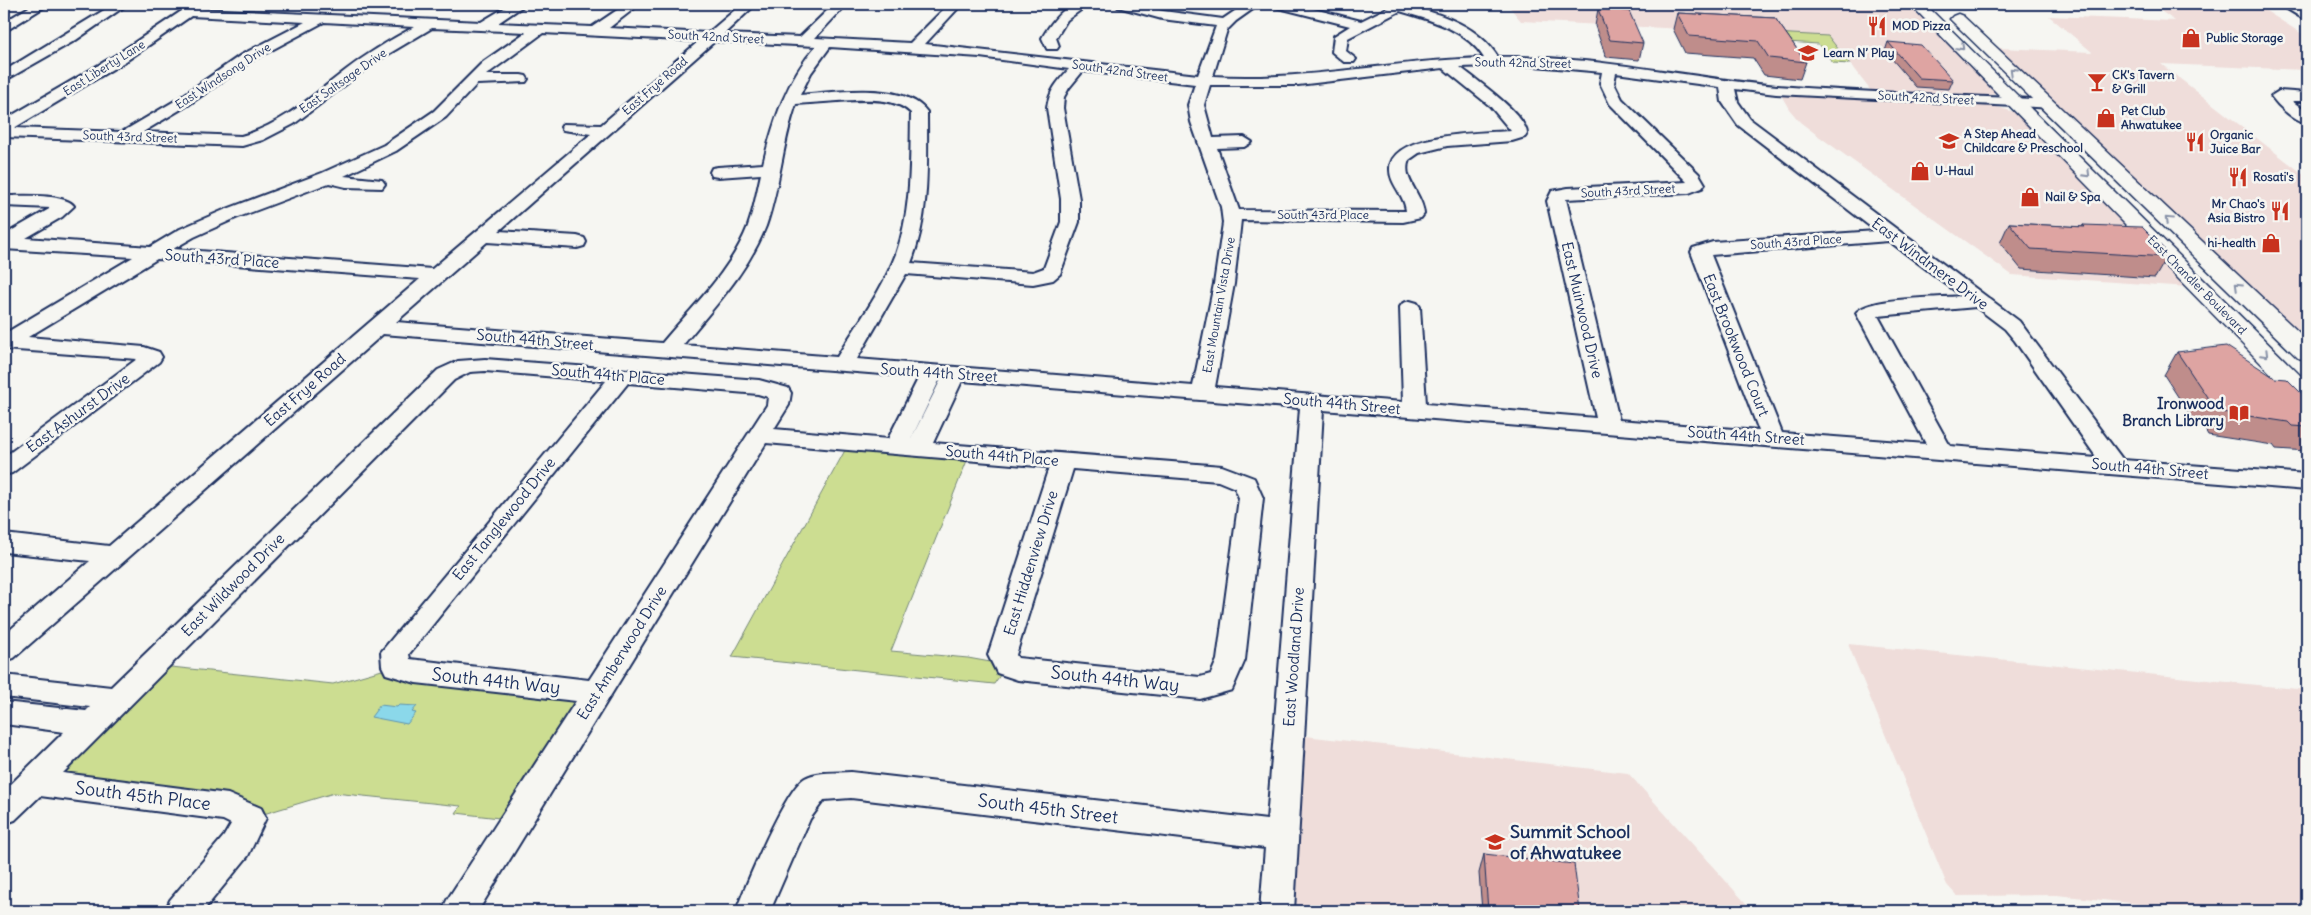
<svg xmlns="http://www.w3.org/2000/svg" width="2311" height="915" font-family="Delius,sans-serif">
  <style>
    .built { fill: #efddda }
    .green { fill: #ccdd91; stroke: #748678 }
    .water { fill: #8bd8ea; stroke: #5e94b2 }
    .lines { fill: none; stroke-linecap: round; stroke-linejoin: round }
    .minor-casing { stroke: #1b2f5e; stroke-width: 4 }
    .major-casing { stroke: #1b2f5e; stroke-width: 3 }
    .minor { fill: #f6f6f2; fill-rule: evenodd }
    .major { fill: #f6f6f2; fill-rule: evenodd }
    .wall { fill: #bf8d8b; stroke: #1b2f5e }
    .building { fill: #dea4a2; stroke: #1b2f5e }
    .oneway { stroke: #8892a8 }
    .labels { text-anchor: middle; stroke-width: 5; stroke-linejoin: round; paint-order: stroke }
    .far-poi-label { font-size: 12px; font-weight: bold; fill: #1b2f5e; stroke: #f6f6f2; text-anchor: start }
    .far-street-label { font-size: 12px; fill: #1b2f5e; stroke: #f6f6f2 }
    .street-label { font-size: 15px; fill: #1b2f5e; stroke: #f6f6f2 }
    .poi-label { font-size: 15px; font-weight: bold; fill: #1b2f5e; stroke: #f6f6f2; text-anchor: end }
    .near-street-label { font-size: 18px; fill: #1b2f5e; stroke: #f6f6f2 }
    .near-poi-label { font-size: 18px; font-weight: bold; fill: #1b2f5e; stroke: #f6f6f2; text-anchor: start }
  </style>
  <rect width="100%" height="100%" fill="#f6f6f2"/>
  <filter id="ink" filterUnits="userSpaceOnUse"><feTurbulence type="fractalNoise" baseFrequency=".02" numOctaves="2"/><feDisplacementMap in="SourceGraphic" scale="10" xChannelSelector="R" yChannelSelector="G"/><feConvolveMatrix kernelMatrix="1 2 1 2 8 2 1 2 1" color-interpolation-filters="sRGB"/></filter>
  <g filter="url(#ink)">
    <path class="built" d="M 1507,4 L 1908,4 L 1995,91 L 1995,94 L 1986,96 L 1871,91 L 1828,36 L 1521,21 Z
      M 2151,4 L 2263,9 L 2307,37 L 2307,70 L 2161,64 L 2307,177 L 2307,341 L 1998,48 L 2092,52 L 2049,16 L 2175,21 Z
      M 1781,95 L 1994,106 L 2014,112 L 2188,287 L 2012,275 L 1817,135 L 1800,122 L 1789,109 Z
      M 1848,644 L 2307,690 L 2307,911 L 2203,911 L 2057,895 L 1957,896 L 1947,885 Z
      M 1305,736 L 1628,773 L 1753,911 L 1296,911 Z"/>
    <path class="green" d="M 1774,33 L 1828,36 L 1850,64 L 1833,63 L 1818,44 L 1787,42 Z
      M 849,443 L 970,453 L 891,651 L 968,658 L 1007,665 L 994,684 L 732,657 Z
      M 152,665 L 333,684 L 396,666 L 597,692 L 517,820 L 456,813 L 461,806 L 334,793 L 250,818 L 33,782 Z"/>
    <path class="water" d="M 380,705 L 397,707 L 399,705 L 417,706 L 412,712 L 416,713 L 407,724 L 371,717 Z"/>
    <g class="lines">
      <defs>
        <path id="minor" d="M 34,4 L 49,4 L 4,32 L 4,22 Z
          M 114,4 L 128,4 L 76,40 L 4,81 L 4,71 Z
          M 192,4 L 206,4 L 202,9 L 481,22 L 511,4 L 526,4 L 498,23 L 592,27 L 626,4 L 640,4 L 609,28 L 708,33 L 742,4 L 756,4 L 724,34 L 800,37 L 834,4 L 847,4 L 815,38 L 910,43 L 949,4 L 962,4 L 925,44 L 1198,75 L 1216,26 L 1162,19 L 1118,7 L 1117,4 L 1136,4 L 1163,11 L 1223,19 L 1245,4 L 1260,4 L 1236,21 L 1227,30 L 1213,76 C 1305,82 1393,60 1484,58 C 1466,29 1430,20 1400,11 L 1348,38 L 1346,51 L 1356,59 L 1354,62 L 1344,62 L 1332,52 L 1334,36 L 1350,26 L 1275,7 L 1274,4 L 1294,4 L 1361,21 L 1395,4 L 1411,4 L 1410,6 C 1444,15 1478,26 1498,57 C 1592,55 1684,77 1777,86 C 1867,93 1958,95 2049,100 L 2057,105 L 2054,108 L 1776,94 L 1735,89 L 1738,102 L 1750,119 L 2019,321 L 2123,460 L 2307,474 L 2307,490 L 1323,410 L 1294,911 L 1260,911 L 1265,848 L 851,798 L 824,800 L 810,819 L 770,911 L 736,911 C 745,887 785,789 805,778 C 818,771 837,773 851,772 L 1267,820 L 1300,408 L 962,381 L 933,443 L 1222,466 L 1254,478 L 1263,498 L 1245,660 L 1232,690 L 1200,699 L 1018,680 L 997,673 L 988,655 L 1049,467 L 766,443 L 478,911 L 442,911 L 447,900 L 576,701 L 416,683 L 386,674 L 382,666 L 381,652 L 606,381 L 485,371 L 470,372 L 454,380 L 63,773 L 228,794 L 261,808 L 266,818 L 248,856 L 203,911 L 165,911 L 170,900 L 224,836 L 231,824 L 223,820 L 40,796 L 15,820 L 4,824 L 4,791 L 64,732 L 4,724 L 4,702 L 86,711 L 90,707 L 4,697 L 4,675 L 111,687 L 438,370 L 458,361 L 485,359 L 759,380 L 788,388 L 791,393 L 789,405 L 774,429 L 888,439 L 919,377 L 383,334 L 14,658 L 4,661 L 4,635 L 90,561 L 4,552 L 4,534 L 109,546 L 420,279 L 157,259 L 28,337 L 144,347 L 159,352 L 162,357 L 159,362 L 12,473 L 4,475 L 4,457 L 137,359 L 4,349 L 4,334 L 133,257 L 4,249 L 4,235 L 51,208 L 4,206 L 4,196 C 19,196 65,193 74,206 L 62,217 L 26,238 L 150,247 L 180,229 L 224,210 L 322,173 L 384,145 L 434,111 L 483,62 L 526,32 L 432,28 L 375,62 L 294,124 L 263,140 L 242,146 L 4,137 L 4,120 L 116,55 ZM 191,16 L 305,22 L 241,55 L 178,99 L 122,132 L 14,128 L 126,61 ZM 324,22 L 414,27 C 390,40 367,54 346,70 C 313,95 282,125 241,136 L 143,132 L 188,105 L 251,61 ZM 543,33 L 699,41 L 601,125 L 563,124 L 561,127 L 563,130 L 591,134 L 432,269 L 173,249 L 194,237 L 236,218 L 329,183 L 346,187 L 382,188 L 385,184 L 382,180 L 344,176 L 396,151 L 446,117 L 477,84 L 526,82 L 528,79 L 526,76 L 521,75 L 486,75 ZM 715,41 L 816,46 C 786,81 774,120 763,164 L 718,167 L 712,168 L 710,172 L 712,176 L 718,177 L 761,174 C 757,191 754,209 748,226 C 730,272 693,306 662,343 L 396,322 L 487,242 L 577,248 L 584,246 L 586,242 L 584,238 L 577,236 L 499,231 ZM 830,47 L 980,57 L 1069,69 C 1058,81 1049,91 1047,108 L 1061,199 L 1061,222 L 1044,268 L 1033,272 L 911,263 C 930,215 927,163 927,112 C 905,81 833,92 800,95 L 811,73 ZM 1524,65 L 1602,72 L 1600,83 L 1610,104 L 1687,182 L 1568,188 L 1552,191 L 1547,201 L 1596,418 L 1426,404 L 1420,307 L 1417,303 L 1410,301 L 1403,303 L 1400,307 L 1403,402 L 1215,387 L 1234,284 L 1241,220 L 1403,222 L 1421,218 L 1424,214 C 1423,194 1401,179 1409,160 L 1419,153 L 1447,146 L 1512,141 L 1525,137 L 1527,134 C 1527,115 1475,79 1460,67 ZM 1443,68 L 1490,106 L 1511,131 C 1485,133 1392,132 1390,168 C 1389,184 1405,195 1406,211 L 1239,210 L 1217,148 L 1244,147 L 1252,142 L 1244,137 L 1213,138 L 1204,105 L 1210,85 L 1298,85 ZM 1083,71 L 1195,84 L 1188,105 L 1191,122 L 1221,207 L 1223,223 L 1214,284 L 1193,386 L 857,359 L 906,274 L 1033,284 L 1053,280 L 1060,274 L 1079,222 L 1079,199 L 1063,108 L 1064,97 L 1069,88 ZM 1616,73 L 1720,87 L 1722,102 L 1738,125 L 1876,231 L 1713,242 L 1693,248 L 1691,252 L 1759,431 L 1619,420 L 1566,199 L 1689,193 L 1702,188 L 1705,184 L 1699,174 L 1622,99 L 1614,83 ZM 838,101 C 861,100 894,96 911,113 C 910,160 912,209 896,254 C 882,291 857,324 837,357 L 683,345 C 713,308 748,272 766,226 C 780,187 782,144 796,104 ZM 1889,241 L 1962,296 C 1941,298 1867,297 1856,313 L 1926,444 L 1782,433 L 1711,255 ZM 1976,307 L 2005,329 L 2015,341 L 2097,458 L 1950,446 L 1878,316 ZM 940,379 L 941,379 L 910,441 ZM 628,383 L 758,394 L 768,397 L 767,405 L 589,680 L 410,659 L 409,654 ZM 1073,469 L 1218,481 L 1235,488 L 1239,498 L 1217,660 L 1211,674 L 1200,677 L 1018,658 L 1016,655 Z
          M 1073,4 L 1089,4 L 1067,20 L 1056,38 L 1059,46 L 1057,49 L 1047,49 L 1042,38 C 1050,24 1059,12 1073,4 Z
          M 2279,4 L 2294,4 L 2307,12 L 2307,21 Z
          M 2279,91 L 2307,93 L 2307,101 L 2292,101 L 2307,112 L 2307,124 C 2294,121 2279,107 2271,96 Z"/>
        <path id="major" d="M 1910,4 L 1925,4 L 2307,382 L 2307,404 L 2298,401 Z
          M 1958,14 L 1963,16 L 2307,340 L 2307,360 L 2298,358 L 1953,22 L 1950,19 L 1953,16 Z"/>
      </defs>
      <use href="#minor" class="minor-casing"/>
      <use href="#major" class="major-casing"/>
      <use href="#minor" class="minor"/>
      <use href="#major" class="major"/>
    </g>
    <path class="wall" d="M 1598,9 L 1643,43 L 1639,60 L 1606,57 L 1595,26 Z
      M 1677,13 L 1775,18 L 1806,62 L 1800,79 L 1764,75 L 1753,58 L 1685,53 L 1673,29 Z
      M 1888,42 L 1953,80 L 1949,89 L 1916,87 L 1885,51 Z
      M 2009,223 L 2082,227 L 2083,225 L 2165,250 L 2163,253 L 2167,257 L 2155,278 L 2021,269 L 2000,243 Z
      M 2177,352 L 2307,399 L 2307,451 L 2276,449 L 2273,445 L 2208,435 L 2204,428 L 2197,426 L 2164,375 Z
      M 1484,854 L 1580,911 L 1482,911 L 1479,873 Z"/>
    <path class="building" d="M 1598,9 L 1629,11 L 1643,43 L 1610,40 Z
      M 1677,13 L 1775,18 L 1806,62 L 1769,58 L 1758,41 L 1689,36 Z
      M 1888,42 L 1921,45 L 1953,80 L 1919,78 Z
      M 2009,223 L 2085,227 L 2083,225 L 2142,227 L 2165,250 L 2160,250 L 2167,257 L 2031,249 Z
      M 2226,346 L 2275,378 L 2287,379 L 2307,399 L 2307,427 L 2292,426 L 2288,422 L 2222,412 L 2218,405 L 2211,403 L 2177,352 Z
      M 1484,854 L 1574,864 L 1580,911 L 1488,911 Z"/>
    <defs><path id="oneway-chevron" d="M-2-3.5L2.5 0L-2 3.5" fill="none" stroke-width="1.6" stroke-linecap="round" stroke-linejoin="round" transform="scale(1.25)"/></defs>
    <g class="oneway">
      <use href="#oneway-chevron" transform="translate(1961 47) rotate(45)"/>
      <use href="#oneway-chevron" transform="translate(2013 71) rotate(-136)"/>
      <use href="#oneway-chevron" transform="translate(2087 174) rotate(45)"/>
      <use href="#oneway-chevron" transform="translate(2168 220) rotate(-136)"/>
      <use href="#oneway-chevron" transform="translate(2238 286) rotate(-136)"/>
      <use href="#oneway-chevron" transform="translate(2265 354) rotate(45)"/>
    </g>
  </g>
  <defs>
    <symbol id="restaurant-bare" viewBox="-9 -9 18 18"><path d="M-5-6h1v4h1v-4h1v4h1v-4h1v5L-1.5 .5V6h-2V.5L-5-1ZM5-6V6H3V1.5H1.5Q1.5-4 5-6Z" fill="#c8321e" stroke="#f6f6f2" stroke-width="2.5" paint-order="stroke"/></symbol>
    <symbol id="shop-bare" viewBox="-9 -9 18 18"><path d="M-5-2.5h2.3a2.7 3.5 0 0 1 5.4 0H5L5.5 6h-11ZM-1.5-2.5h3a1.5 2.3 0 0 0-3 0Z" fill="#c8321e" stroke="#f6f6f2" stroke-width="2.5" paint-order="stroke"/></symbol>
    <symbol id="school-bare" viewBox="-9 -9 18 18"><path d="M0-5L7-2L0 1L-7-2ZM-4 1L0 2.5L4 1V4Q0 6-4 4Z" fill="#c8321e" stroke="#f6f6f2" stroke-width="2.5" paint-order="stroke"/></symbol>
    <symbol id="bar-bare" viewBox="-9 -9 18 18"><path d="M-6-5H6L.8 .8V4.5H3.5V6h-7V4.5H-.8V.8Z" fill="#c8321e" stroke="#f6f6f2" stroke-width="2.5" paint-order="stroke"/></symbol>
    <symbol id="library-bare" viewBox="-9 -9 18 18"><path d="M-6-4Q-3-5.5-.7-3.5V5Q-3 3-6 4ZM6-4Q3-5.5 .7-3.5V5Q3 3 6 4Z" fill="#c8321e" stroke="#f6f6f2" stroke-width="2.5" paint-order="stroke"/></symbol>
  </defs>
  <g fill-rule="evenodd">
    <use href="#restaurant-bare" x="1863" y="12" width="28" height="28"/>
    <use href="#shop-bare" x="2177" y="24" width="28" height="28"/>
    <use href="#school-bare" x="1794" y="39" width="28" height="28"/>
    <use href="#bar-bare" x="2083" y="68" width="28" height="28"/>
    <use href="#shop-bare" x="2092" y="104" width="28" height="28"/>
    <use href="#school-bare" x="1935" y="127" width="28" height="28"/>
    <use href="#restaurant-bare" x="2181" y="128" width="28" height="28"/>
    <use href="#shop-bare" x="1906" y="157" width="28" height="28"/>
    <use href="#restaurant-bare" x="2224" y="163" width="28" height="28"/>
    <use href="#shop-bare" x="2016" y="183" width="28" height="28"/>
    <use href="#restaurant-bare" x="2266" y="197" width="28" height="28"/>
    <use href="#shop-bare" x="2257" y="229" width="28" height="28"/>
    <use href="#library-bare" x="2225" y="399" width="28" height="28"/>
    <use href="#school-bare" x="1481" y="828" width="28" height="28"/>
  </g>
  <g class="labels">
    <g class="far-poi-label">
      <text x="1892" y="30">MOD Pizza</text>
      <text x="2206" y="42">Public Storage</text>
      <text x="1823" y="57">Learn N’ Play</text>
      <text x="2112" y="79">CK's Tavern<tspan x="2112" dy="14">&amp; Grill</tspan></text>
      <text x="2121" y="115">Pet Club<tspan x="2121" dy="14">Ahwatukee</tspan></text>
      <text x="1964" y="138">A Step Ahead<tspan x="1964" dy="14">Childcare &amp; Preschool</tspan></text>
      <text x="2210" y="139">Organic<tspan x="2210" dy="14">Juice Bar</tspan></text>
      <text x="1935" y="175">U-Haul</text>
      <text x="2253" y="181">Rosati's</text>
      <text x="2045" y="201">Nail &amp; Spa</text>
      <text x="2265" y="208" text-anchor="end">Mr Chao's<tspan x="2265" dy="14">Asia Bistro</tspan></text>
      <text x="2256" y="247" text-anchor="end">hi-health</text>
    </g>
    <g class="far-street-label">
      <text transform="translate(716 37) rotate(3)" y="4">South 42nd Street</text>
      <text transform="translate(1523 63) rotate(1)" y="4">South 42nd Street</text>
      <text transform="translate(104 68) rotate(-32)" y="4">East Liberty Lane</text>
      <text transform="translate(1120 71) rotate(8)" y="4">South 42nd Street</text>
      <text transform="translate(223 76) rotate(-33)" y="4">East Windsong Drive</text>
      <text transform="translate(343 81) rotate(-35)" y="4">East Saltsage Drive</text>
      <text transform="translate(655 86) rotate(-41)" y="4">East Frye Road</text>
      <text transform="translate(1926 98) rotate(3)" y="4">South 42nd Street</text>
      <text transform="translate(130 137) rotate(2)" y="4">South 43rd Street</text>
      <text transform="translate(1628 191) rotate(-3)" y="4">South 43rd Street</text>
      <text x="1323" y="219">South 43rd Place</text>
      <text transform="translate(1796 242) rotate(-4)" y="4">South 43rd Place</text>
      <text transform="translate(2197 285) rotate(45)" y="4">East Chandler Boulevard</text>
      <text transform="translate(1219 305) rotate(-80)" y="4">East Mountain Vista Drive</text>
    </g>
    <g class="street-label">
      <text transform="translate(222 259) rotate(4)" y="5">South 43rd Place</text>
      <text transform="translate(1930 264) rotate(37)" y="5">East Windmere Drive</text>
      <text transform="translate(1582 310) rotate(77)" y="5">East Muirwood Drive</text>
      <text transform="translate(535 340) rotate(5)" y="5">South 44th Street</text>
      <text transform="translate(1736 345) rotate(68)" y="5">East Brookwood Court</text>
      <text transform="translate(939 373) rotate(4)" y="5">South 44th Street</text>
      <text transform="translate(608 375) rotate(5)" y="5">South 44th Place</text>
      <text transform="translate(305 390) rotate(-41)" y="5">East Frye Road</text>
      <text transform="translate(1342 404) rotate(5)" y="5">South 44th Street</text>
      <text transform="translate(78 413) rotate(-36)" y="5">East Ashurst Drive</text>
      <text transform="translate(1746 436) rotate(4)" y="5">South 44th Street</text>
      <text transform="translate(1002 456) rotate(5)" y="5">South 44th Place</text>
      <text transform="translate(2150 469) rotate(5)" y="5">South 44th Street</text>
      <text transform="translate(504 519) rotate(-51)" y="5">East Tanglewood Drive</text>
      <text transform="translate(1031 563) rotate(-73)" y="5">East Hiddenview Drive</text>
      <text transform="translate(233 585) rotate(-45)" y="5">East Wildwood Drive</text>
      <text transform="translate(622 653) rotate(-58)" y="5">East Amberwood Drive</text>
      <text transform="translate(1294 657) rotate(-86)" y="5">East Woodland Drive</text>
    </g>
    <g class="poi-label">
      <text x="2224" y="409">Ironwood<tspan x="2224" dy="17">Branch Library</tspan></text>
    </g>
    <g class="near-street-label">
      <text transform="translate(1115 679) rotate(6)" y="6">South 44th Way</text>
      <text transform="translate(496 681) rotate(6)" y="6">South 44th Way</text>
      <text transform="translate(143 796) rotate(7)" y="6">South 45th Place</text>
      <text transform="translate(1048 809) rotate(7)" y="6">South 45th Street</text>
    </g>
    <g class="near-poi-label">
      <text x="1510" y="838">Summit School<tspan x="1510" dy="21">of Ahwatukee</tspan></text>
    </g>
  </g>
  <rect width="2311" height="915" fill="none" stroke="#f6f6f2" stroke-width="20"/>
  <rect x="10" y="10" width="2291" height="895" fill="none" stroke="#1b2f5e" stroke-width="2" filter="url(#ink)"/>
</svg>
